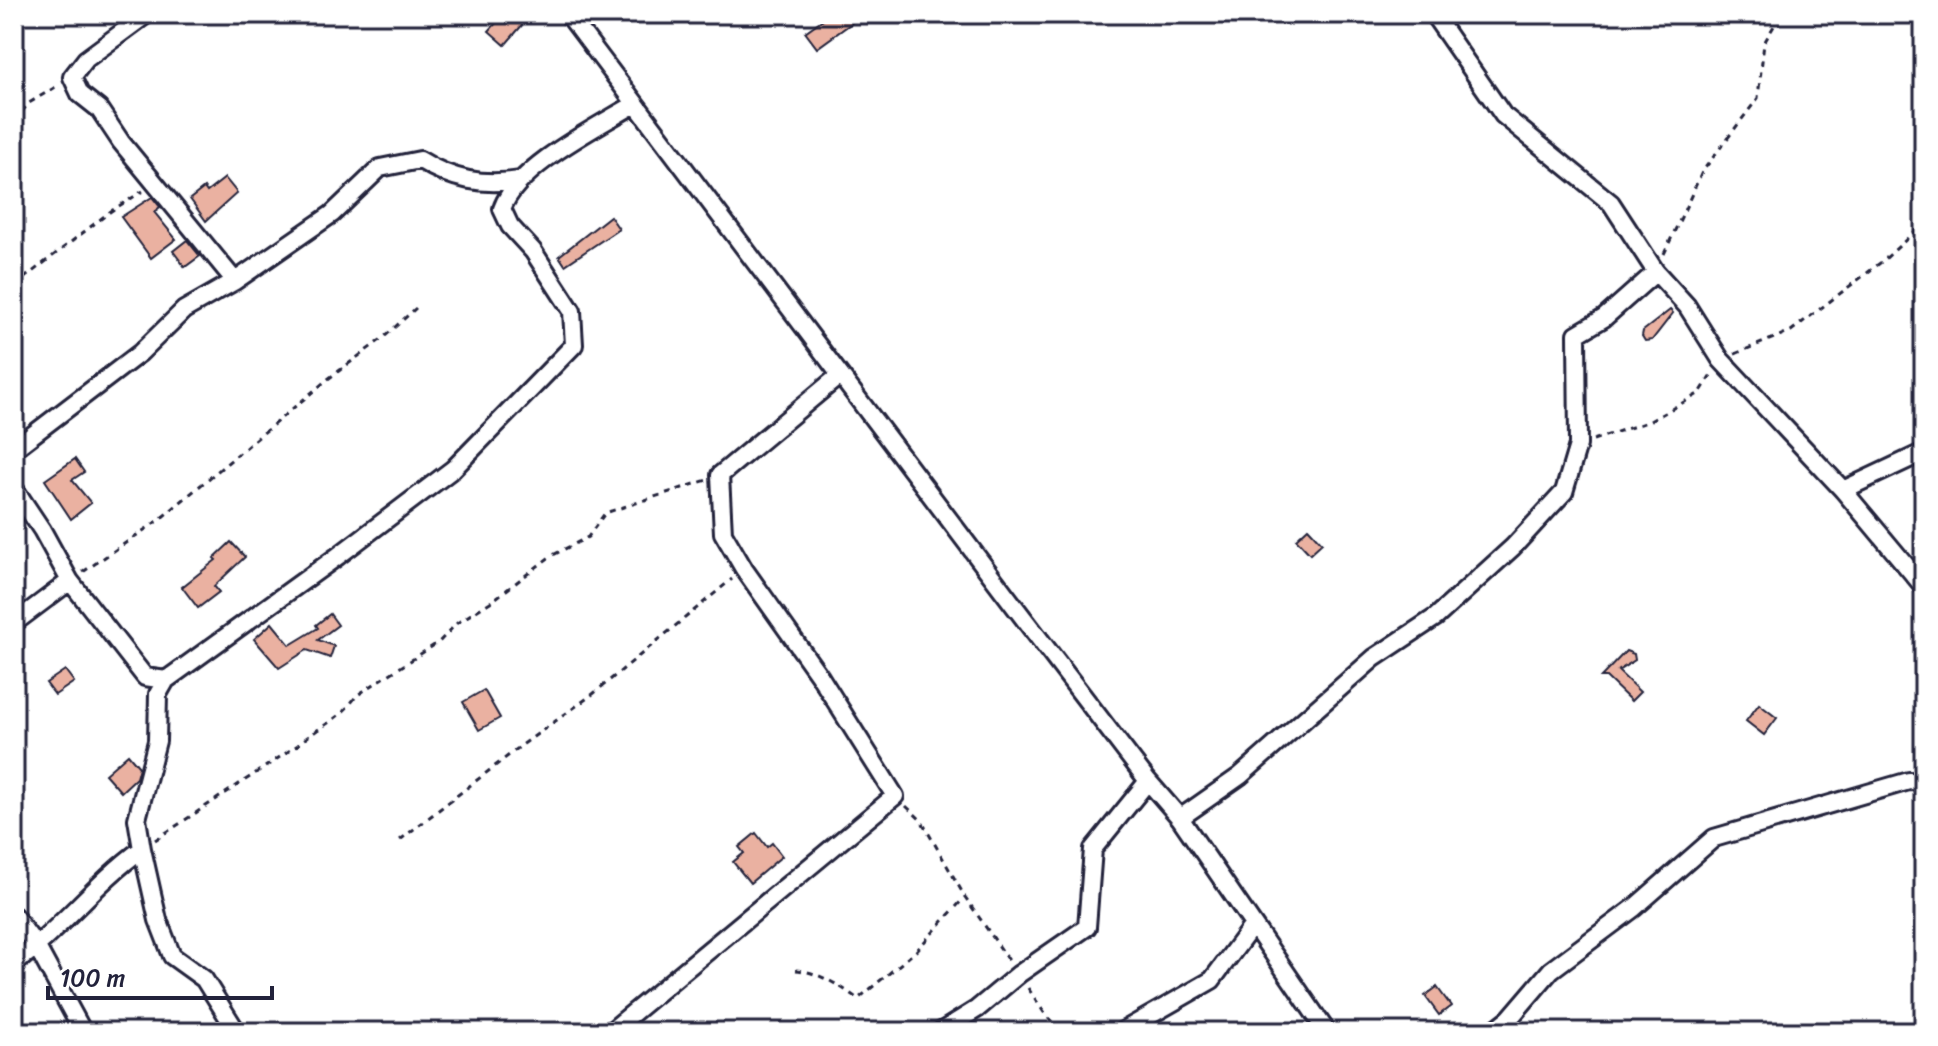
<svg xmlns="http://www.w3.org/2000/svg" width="1938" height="1046" font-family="Sriracha,sans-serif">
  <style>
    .building { fill: #eab1a1; stroke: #22223b; stroke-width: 2 }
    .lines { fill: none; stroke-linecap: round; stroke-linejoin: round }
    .street-casing { stroke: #22223b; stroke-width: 22 }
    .path { stroke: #22223b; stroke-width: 3; stroke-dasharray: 6 6; stroke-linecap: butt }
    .street { stroke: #fff; stroke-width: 16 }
  </style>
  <rect width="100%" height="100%" fill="#fff"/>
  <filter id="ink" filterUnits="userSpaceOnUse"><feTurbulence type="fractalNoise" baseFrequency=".0125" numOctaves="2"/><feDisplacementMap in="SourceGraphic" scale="16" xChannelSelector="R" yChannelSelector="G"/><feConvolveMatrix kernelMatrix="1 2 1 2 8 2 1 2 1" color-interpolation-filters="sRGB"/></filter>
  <g filter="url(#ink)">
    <path class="building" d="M 504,14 L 514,14 L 524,23 L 505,45 L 489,31 Z
      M 830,14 L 864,14 L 817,48 L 805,32 Z
      M 225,178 L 237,193 L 206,221 L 190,199 L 204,188 L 207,192 Z
      M 152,197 L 160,207 L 154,212 L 176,239 L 151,258 L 121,217 Z
      M 610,216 L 619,229 L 565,265 L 559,256 Z
      M 187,240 L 200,256 L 185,267 L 173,251 Z
      M 1670,310 L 1673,313 L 1652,340 L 1645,341 L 1642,336 L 1643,331 Z
      M 75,459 L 84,472 L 72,480 L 91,503 L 71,519 L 45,480 Z
      M 1308,528 L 1322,543 L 1310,554 L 1296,539 Z
      M 231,542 L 245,557 L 214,586 L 219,592 L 198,608 L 182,587 L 216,560 L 214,558 Z
      M 330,614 L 338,625 L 318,640 L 334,646 L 330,658 L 307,650 L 279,668 L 254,639 L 272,623 L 290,645 L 318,628 L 316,625 Z
      M 1626,651 L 1634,654 L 1635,660 L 1618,671 L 1640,692 L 1631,701 L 1606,677 L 1601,677 Z
      M 65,670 L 74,682 L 55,695 L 46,683 Z
      M 484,690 L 500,718 L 479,730 L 463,702 Z
      M 1759,704 L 1777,718 L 1764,735 L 1746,721 Z
      M 128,754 L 139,767 L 136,778 L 121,792 L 105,774 Z
      M 756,833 L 767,847 L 772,843 L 782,856 L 750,883 L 733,862 L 744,853 L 739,847 Z
      M 1437,987 L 1451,1006 L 1439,1015 L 1425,996 Z"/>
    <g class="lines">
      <defs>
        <path id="street" d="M 147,14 L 86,59 L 72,77 L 80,94 L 99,109 L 121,142 L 235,281
          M 568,14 L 1015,607 L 1148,781 L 1180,818 L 1327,1032
          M 1433,14 L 1503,115 L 1611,203 L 1656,272 L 1687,306 L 1721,360 L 1843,490 L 1924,587
          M 14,449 L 140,353 L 184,310 L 235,281 L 332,214 L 380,168 L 420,160 C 452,180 483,186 520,180
          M 14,488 L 42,530 L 70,581 L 145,677 L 166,680
          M 1843,490 L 1924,452
          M 14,623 L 70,581
          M 1180,818 L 1240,776 L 1374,658 L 1436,617 L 1513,547 L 1564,492 L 1578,445 L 1577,334 L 1604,318 L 1656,272
          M 142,849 L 158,920 L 172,956 L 204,979 L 237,1032
          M 14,916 L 37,947 L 83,1032
          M 14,964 C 60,930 95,883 142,849 L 137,819 L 157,741 L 158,694 L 166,680 L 338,556 L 453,469 L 574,345 L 572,311 L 533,251 L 510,226 L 502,209 C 516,167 597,127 635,104
          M 610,1032 L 895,796 L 819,675 L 744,569 L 723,533 L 720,475 L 840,375
          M 940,1032 L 977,1009 L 1019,974 L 1087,927 L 1093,849 L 1148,781
          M 1121,1032 L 1212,980 L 1253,925
          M 1492,1032 L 1510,1018 L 1551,970 L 1634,908 L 1714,838 L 1909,781 L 1924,782"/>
      </defs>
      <use href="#street" class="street-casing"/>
      <path class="path" d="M 14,121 L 29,103 L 59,85
        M 1664,254 L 1702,172 L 1758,98 L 1764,43 L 1781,14
        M 14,286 L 111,211 L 143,191
        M 1735,354 L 1791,331 L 1884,260 L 1924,223
        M 1593,440 L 1650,421 L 1700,393 L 1712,374
        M 83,572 L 159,520 L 328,379 L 383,338 L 416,308
        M 906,806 L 921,820 L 965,897 L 1010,962
        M 155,840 L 298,745 C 317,727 341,720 356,696 L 439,642 L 457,623 L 492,601 L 551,556 L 588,537 L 605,513 L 707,480
        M 400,840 L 522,745 L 593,694 L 732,579
        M 796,970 C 819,972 840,986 858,999 L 916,951 L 965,897
        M 1028,988 L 1047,1017 L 1063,1032"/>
      <use href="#street" class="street"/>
    </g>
  </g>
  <rect width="1938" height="1046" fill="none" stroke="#fff" stroke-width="48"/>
  <rect x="24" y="24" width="1890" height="998" fill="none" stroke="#22223b" stroke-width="3" filter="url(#ink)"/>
  <path d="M48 986v12h224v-12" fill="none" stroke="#22223b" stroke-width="4"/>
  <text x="60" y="986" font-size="24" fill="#22223b" stroke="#ffffff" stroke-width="6" paint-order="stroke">100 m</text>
</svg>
